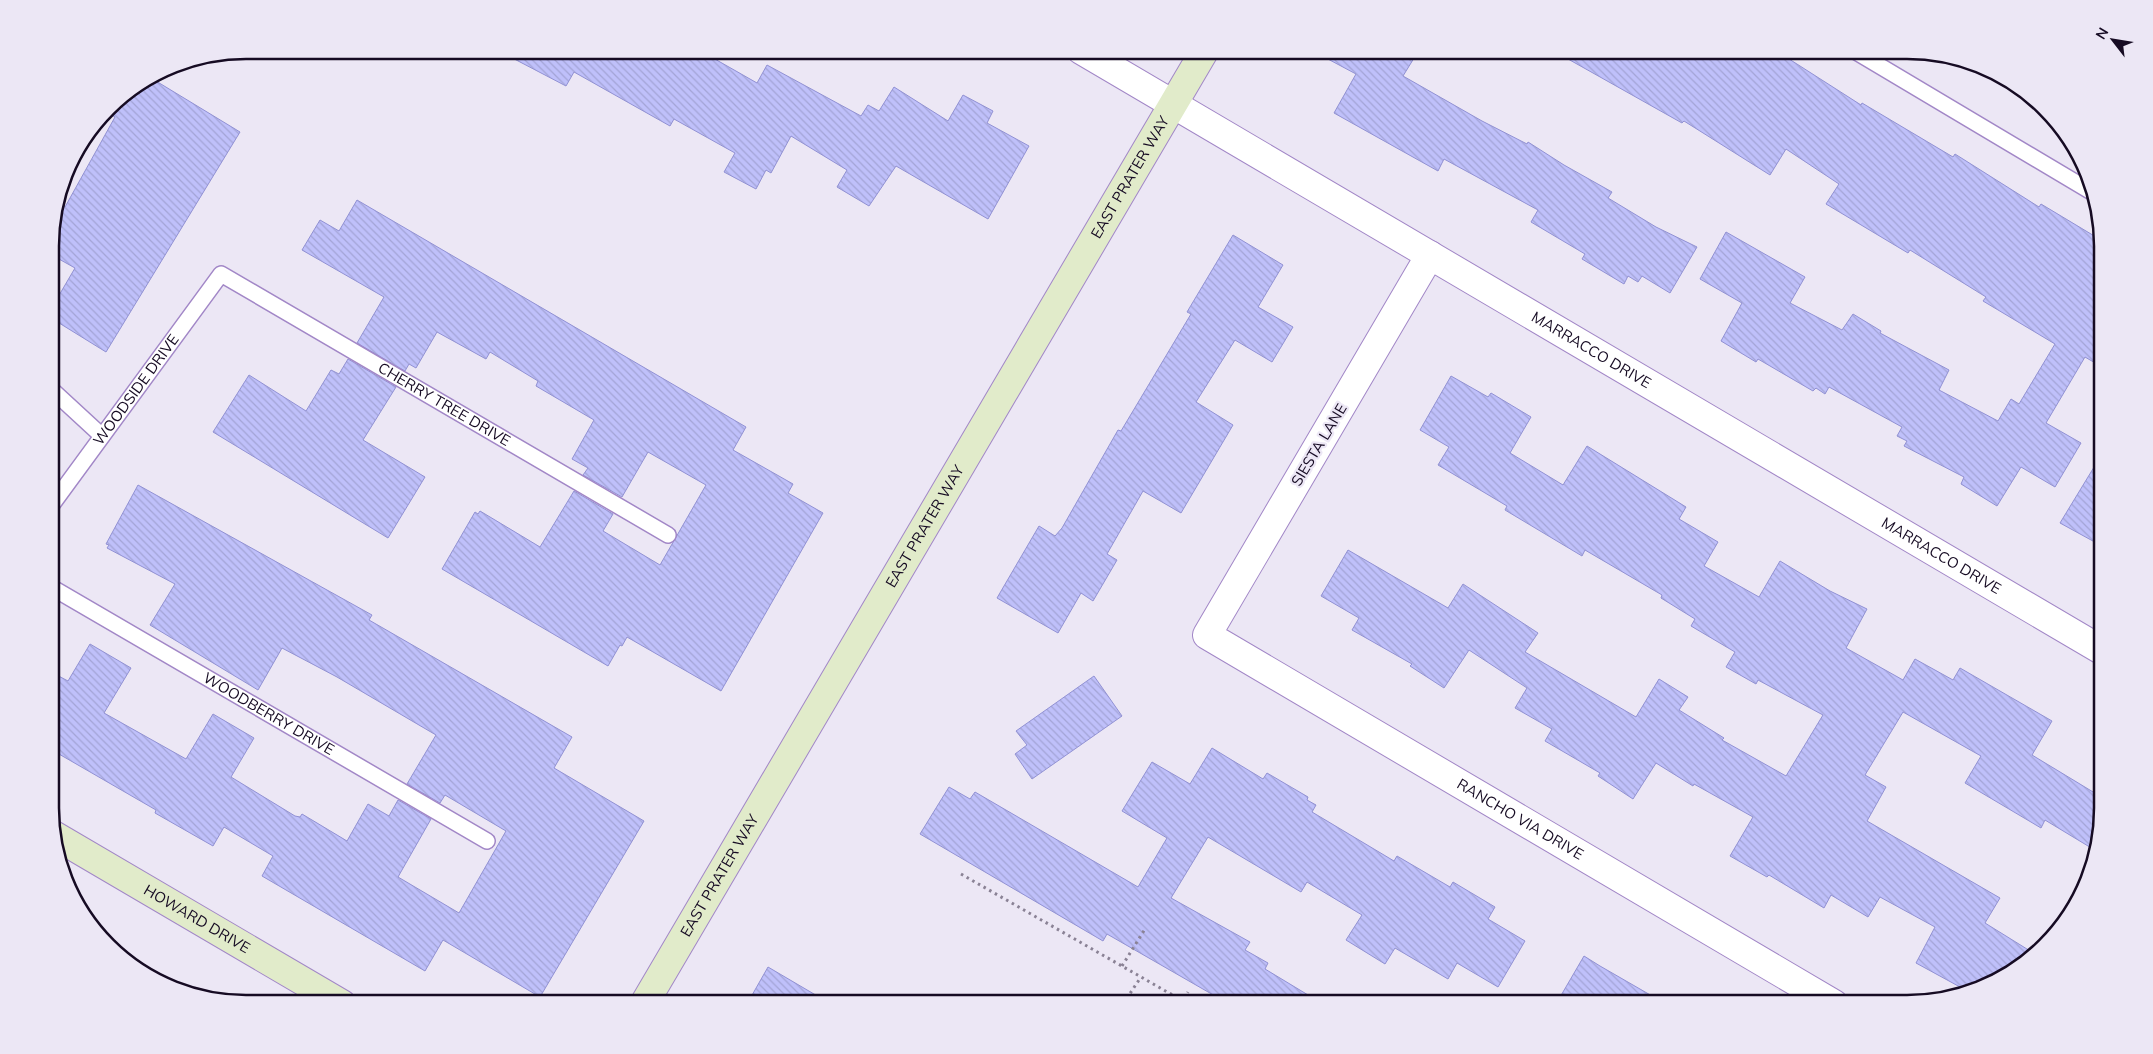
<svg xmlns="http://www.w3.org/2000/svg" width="2153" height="1054" font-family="Mulish,sans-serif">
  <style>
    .building { fill: url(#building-back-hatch); stroke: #9191d3 }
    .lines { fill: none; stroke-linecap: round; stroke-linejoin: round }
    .lane-casing { stroke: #a287c7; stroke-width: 18 }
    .street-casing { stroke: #a287c7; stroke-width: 30 }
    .secondary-casing { stroke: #a287c7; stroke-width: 30 }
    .path { stroke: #8a8295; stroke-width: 3; stroke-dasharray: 2.5 4; stroke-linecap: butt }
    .lane { stroke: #fff; stroke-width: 15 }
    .street { stroke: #fff; stroke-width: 28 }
    .secondary { stroke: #e1ebca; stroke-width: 28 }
    .labels { text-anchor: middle; stroke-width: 4.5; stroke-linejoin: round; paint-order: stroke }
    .street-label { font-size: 15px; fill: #160b23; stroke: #ece7f5 }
    .rim { fill: none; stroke: #160b23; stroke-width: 2.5 }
  </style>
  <defs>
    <pattern id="building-back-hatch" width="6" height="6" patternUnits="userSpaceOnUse" patternTransform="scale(1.25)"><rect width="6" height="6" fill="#bfc0fa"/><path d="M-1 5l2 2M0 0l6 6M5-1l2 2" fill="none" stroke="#a3a4d6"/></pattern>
  </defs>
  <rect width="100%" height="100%" fill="#ece7f5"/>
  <path class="building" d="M 497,50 L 699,50 L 757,83 L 767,65 L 861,116 L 868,105 L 879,111 L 894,87 L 948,121 L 963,95 L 993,111 L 987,123 L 1029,146 L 988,219 L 896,166 L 869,206 L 837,187 L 847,170 L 791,136 L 771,173 L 766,170 L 756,189 L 724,172 L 735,153 L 674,119 L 670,126 L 574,72 L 566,86 Z
    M 1311,50 L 1419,50 L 1403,76 L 1482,121 L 1527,144 L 1528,142 L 1564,165 L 1612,192 L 1608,198 L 1656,227 L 1697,247 L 1670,293 L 1642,276 L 1638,282 L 1628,276 L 1624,284 L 1582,259 L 1585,254 L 1531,222 L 1538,210 L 1444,159 L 1438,171 L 1334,113 L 1356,74 Z
    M 1552,50 L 1775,50 L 1861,105 L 1862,103 L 1953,157 L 1955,154 L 2039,207 L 2041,204 L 2101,240 L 2102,367 L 2085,357 L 2046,423 L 2081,443 L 2055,487 L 2021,467 L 1997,506 L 1961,484 L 1964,477 L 1904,446 L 1907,441 L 1897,436 L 1902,427 L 1829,387 L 1825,394 L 1816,388 L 1813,391 L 1758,359 L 1756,362 L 1721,341 L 1742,303 L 1700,279 L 1726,232 L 1805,277 L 1790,303 L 1842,330 L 1853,314 L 1881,331 L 1880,333 L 1949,370 L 1939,390 L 1998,421 L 2011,399 L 2019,404 L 2055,344 L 1983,301 L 1986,297 L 1910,250 L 1908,253 L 1826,204 L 1839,184 L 1786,149 L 1770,175 L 1684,121 L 1682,123 Z
    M 151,78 L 240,132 L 106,352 L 51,318 L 51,309 L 75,268 L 50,254 L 50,233 L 53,225 L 64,206 L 65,207 L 115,117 L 106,112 L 117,99 Z
    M 357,200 L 746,427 L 733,450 L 793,484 L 788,493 L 823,513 L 721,691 L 627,637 L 622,646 L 620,645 L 608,666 L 442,569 L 475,512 L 478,514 L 480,511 L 540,547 L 574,491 L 613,514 L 603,531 L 660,565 L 706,485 L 648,452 L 622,497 L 583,475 L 588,468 L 572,459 L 594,420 L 536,386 L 538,381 L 490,352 L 486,359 L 437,332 L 416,368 L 409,364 L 405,371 L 357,343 L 384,297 L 302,250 L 320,220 L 339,231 Z
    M 1233,235 L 1283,265 L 1258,307 L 1293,327 L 1272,362 L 1235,340 L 1196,402 L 1233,425 L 1181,513 L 1143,491 L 1107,554 L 1117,560 L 1093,601 L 1081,593 L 1058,633 L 997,598 L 1039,526 L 1055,536 L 1062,528 L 1118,430 L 1121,431 L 1191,314 L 1187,312 Z
    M 348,359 L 396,387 L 363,440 L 425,477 L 388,538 L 213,432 L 249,375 L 306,411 L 331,370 L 339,374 Z
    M 1451,376 L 1488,397 L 1491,393 L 1531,417 L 1510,453 L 1563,485 L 1587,446 L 1686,507 L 1679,519 L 1718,542 L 1704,566 L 1759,597 L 1780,561 L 1830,591 L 1867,609 L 1846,648 L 1903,680 L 1915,659 L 1953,680 L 1960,668 L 2052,721 L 2032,755 L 2103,798 L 2103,808 L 2093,849 L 2045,820 L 2041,828 L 1965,783 L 1981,756 L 1903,712 L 1865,775 L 1886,787 L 1867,821 L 2000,898 L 1985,923 L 2035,954 L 2016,971 L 1971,993 L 1916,963 L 1935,927 L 1880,897 L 1868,917 L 1831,895 L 1824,908 L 1769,875 L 1767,877 L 1730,856 L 1753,817 L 1694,784 L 1693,786 L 1656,763 L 1633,799 L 1598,776 L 1600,773 L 1545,741 L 1552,729 L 1515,708 L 1527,688 L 1469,650 L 1444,688 L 1410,666 L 1412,664 L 1352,630 L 1359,618 L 1321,596 L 1348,550 L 1448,608 L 1463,584 L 1538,633 L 1525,652 L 1636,717 L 1659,679 L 1688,697 L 1679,710 L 1724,738 L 1722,740 L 1786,776 L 1823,715 L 1758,680 L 1756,684 L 1726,667 L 1735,652 L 1691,626 L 1695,619 L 1661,598 L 1662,595 L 1585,550 L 1582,556 L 1505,510 L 1507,506 L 1438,465 L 1449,447 L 1420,430 Z
    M 2102,454 L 2102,546 L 2060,523 Z
    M 138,485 L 372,615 L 369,620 L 572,737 L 554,768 L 644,821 L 540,997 L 443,940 L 425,971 L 262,876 L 273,856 L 224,827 L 213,846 L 155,813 L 156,810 L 52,750 L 51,672 L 68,681 L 90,644 L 131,668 L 104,713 L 186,759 L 213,714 L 254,738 L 231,777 L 295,816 L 300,817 L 302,814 L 347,841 L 368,804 L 389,816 L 398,800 L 431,819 L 398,877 L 459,913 L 506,831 L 445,795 L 440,803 L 407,784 L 436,735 L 337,677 L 282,648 L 258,690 L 150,625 L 175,584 L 107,548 L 109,545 L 106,544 Z
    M 1094,676 L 1122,716 L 1032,779 L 1015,754 L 1027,745 L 1016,731 Z
    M 1212,748 L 1263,779 L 1267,773 L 1308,797 L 1307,800 L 1316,805 L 1312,812 L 1394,861 L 1397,856 L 1450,887 L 1453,882 L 1495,907 L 1488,919 L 1525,941 L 1498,987 L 1457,963 L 1448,979 L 1395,948 L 1385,964 L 1346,940 L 1362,915 L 1307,882 L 1301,892 L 1208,837 L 1171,898 L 1250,942 L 1245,950 L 1268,963 L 1265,969 L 1323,1004 L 1229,1004 L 1107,934 L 1103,941 L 920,834 L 949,787 L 970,799 L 975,792 L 1138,887 L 1167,838 L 1122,811 L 1152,762 L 1190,784 Z
    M 1584,956 L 1600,966 L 1666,1004 L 1556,1004 Z
    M 768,967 L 831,1004 L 747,1004 Z"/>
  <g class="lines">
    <defs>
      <g id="lane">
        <path d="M 1853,50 L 2090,191"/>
        <path d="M 51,389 L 102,436"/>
        <path id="s1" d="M 51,506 L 221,274 L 668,535"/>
        <path id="s2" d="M 51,587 L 487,841"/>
      </g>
      <g id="street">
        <path id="s3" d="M 1081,50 L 2103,651"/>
        <path id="s4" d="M 1430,255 L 1207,635 L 1834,1004"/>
      </g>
      <g id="secondary">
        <path id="s5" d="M 52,834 L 342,1004"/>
        <path id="s6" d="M 644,1004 L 1205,50"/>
      </g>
    </defs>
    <use href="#lane" class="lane-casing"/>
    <use href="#street" class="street-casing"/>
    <use href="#secondary" class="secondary-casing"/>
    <path class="path" d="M 961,874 L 1183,1001
      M 1122,966 L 1145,929
      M 1123,1004 L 1141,977
      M 1181,1004 L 1188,992"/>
    <use href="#lane" class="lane"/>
    <use href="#street" class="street"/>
    <use href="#secondary" class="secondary"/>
  </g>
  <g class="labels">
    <g class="street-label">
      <text dy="5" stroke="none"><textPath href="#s6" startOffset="959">EAST PRATER WAY</textPath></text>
      <text dy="5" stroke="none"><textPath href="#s3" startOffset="592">MARRACCO DRIVE</textPath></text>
      <text dy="5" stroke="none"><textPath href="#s1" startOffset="144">WOODSIDE DRIVE</textPath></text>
      <text dy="5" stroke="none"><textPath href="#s1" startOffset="546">CHERRY TREE DRIVE</textPath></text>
      <text transform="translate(1319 445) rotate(-59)" y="5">SIESTA LANE</text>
      <text dy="5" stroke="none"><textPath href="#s6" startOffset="554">EAST PRATER WAY</textPath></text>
      <text dy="5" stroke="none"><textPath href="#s3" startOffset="998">MARRACCO DRIVE</textPath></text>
      <text dy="5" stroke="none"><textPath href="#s2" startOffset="252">WOODBERRY DRIVE</textPath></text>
      <text dy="5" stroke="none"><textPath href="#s4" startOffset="804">RANCHO VIA DRIVE</textPath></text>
      <text dy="5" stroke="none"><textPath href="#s6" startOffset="149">EAST PRATER WAY</textPath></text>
      <text dy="5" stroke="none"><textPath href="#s5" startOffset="168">HOWARD DRIVE</textPath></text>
    </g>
  </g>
  <path d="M0 0H2153V1054H0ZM246 59H1907A187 187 0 0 1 2094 246V808A187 187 0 0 1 1907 995H246A187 187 0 0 1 59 808V246A187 187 0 0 1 246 59Z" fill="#ece7f5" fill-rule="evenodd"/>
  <path class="rim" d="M246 59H1907A187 187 0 0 1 2094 246V808A187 187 0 0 1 1907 995H246A187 187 0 0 1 59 808V246A187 187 0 0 1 246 59Z"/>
  <g transform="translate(2113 40) rotate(301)" stroke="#ece7f5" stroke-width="4" paint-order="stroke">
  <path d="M0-4L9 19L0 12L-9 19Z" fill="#160b23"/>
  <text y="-8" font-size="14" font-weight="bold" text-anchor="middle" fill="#160b23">N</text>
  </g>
</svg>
